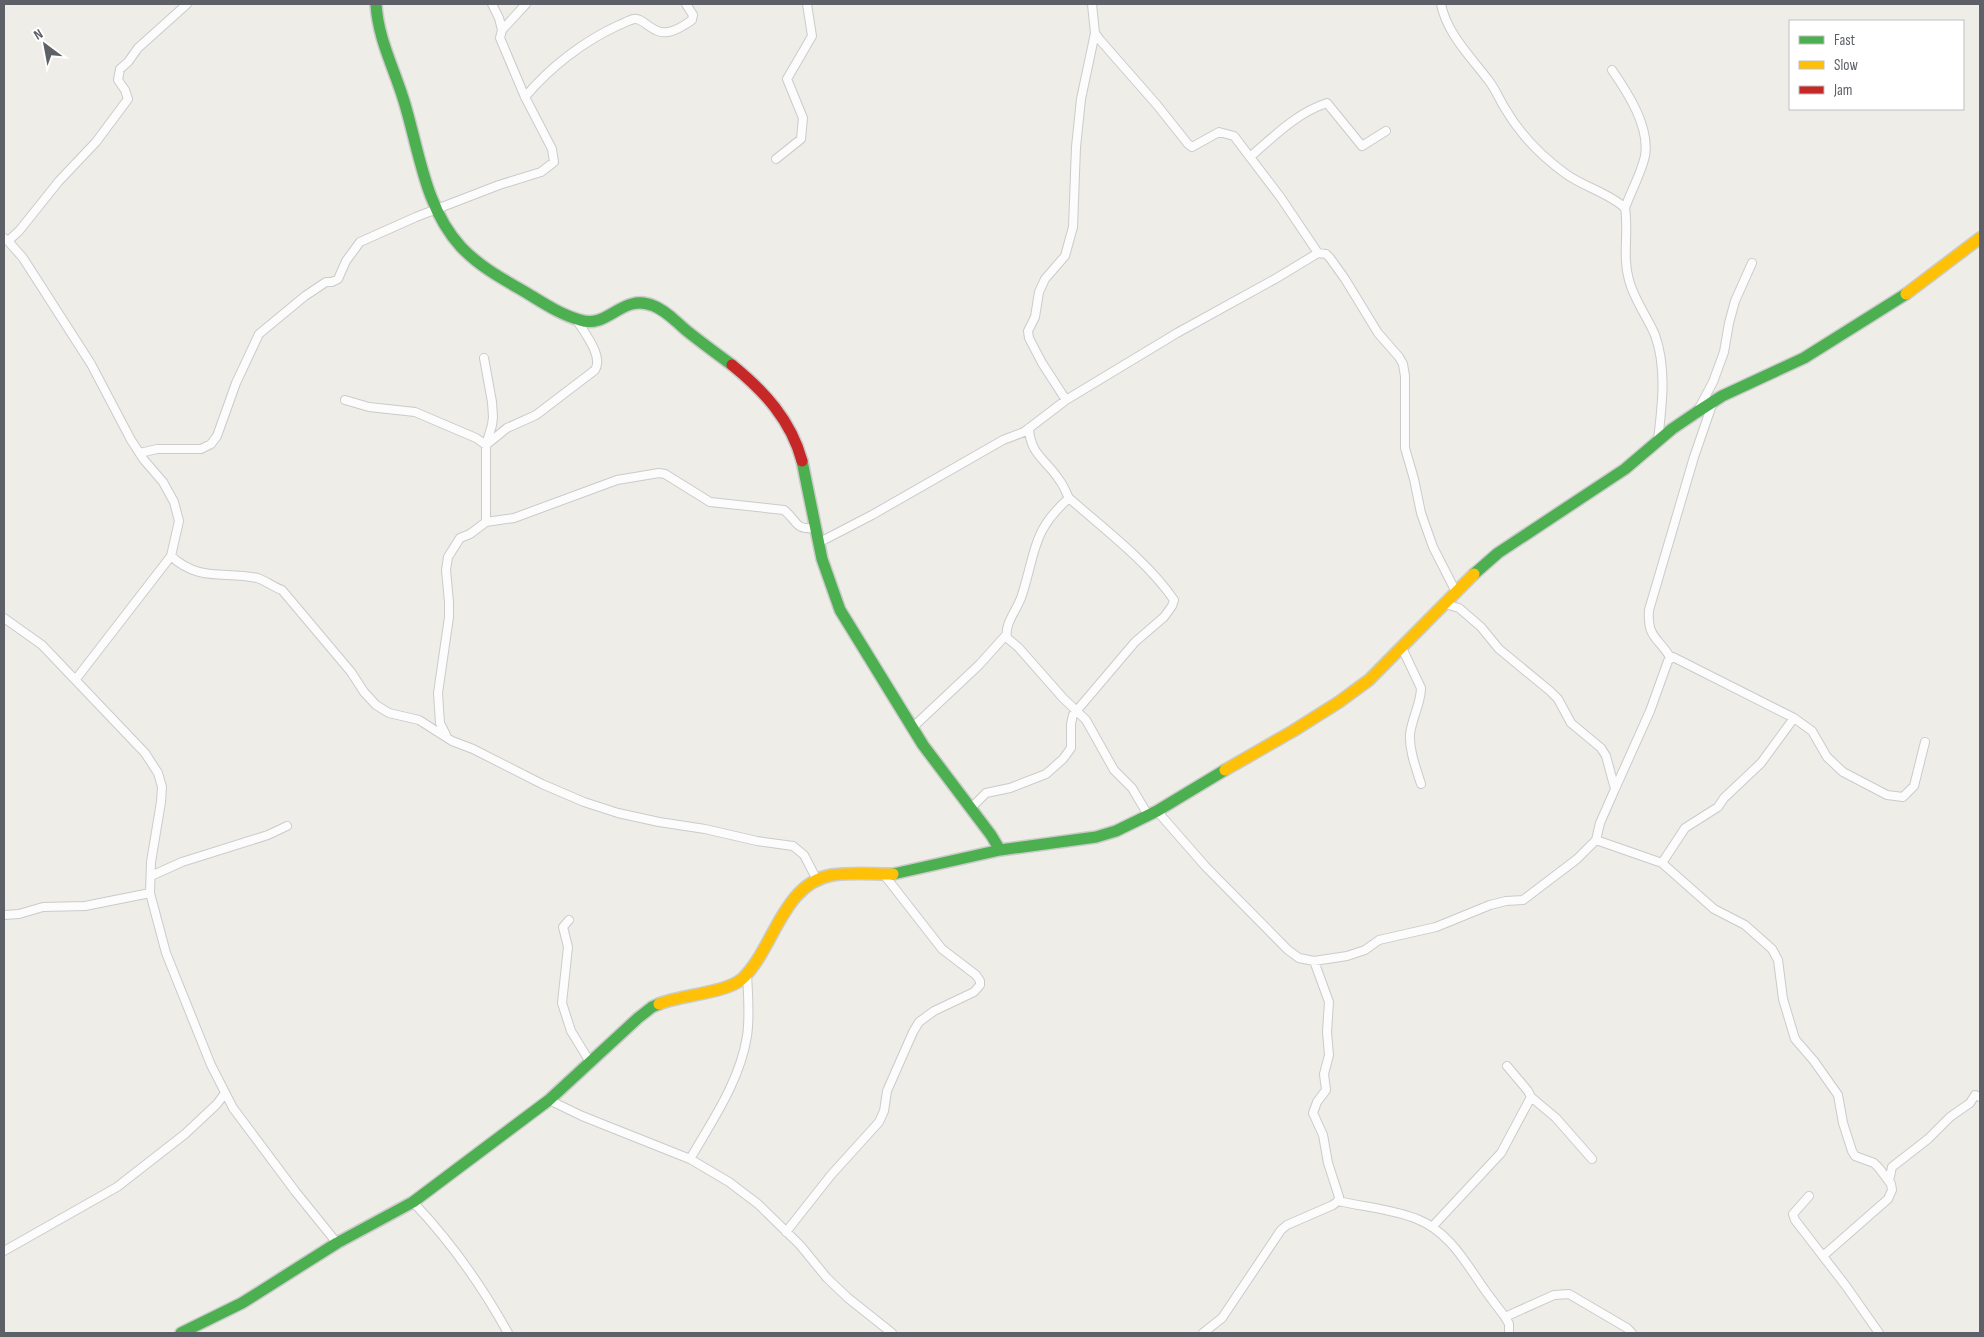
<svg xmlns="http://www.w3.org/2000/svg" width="1984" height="1337" font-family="'Sofia Sans Condensed',sans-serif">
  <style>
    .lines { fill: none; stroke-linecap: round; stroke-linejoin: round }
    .street-casing { stroke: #cacbca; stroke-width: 10 }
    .fast-casing { stroke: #cacbca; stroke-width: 14 }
    .slow-casing { stroke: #cacbca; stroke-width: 14 }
    .jam-casing { stroke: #cacbca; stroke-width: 14 }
    .street { stroke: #fcfcfc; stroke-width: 8 }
    .fast { stroke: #4caf50; stroke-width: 11 }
    .slow { stroke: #ffc107; stroke-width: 11 }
    .jam { stroke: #c62828; stroke-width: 11 }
  </style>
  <rect width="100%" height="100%" fill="#eeede8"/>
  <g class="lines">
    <defs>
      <path id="street" d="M 492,4 L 499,18 L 502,30
        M 1092,4 L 1095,33 L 1100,40 L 1157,105 L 1188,144 L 1192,147 L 1219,132 L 1234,136 L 1281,198 L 1318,253
        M 1441,4 C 1447,34 1471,57 1489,81 C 1496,90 1500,101 1506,110 C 1522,137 1541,156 1566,174 C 1584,187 1609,193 1625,208 C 1629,232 1622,256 1629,280 C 1634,300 1647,316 1655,335 C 1667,368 1662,406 1658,440
        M 1612,70 C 1628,93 1650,127 1645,156 C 1641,174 1631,191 1625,208
        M 525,97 C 550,67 584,41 619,25 C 624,23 629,20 634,19 C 643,17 653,35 668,32 C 676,31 685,25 692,20 L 693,15 L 686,4
        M 1250,157 C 1273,137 1298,112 1327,103 L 1362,146 L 1386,131
        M 776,159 L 801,139 L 803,118 L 787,79 L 812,36 L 807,4
        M 4,238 L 8,241 L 19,231 L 59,181 L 96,142 L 128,99 L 125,90 L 118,80 L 120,69 L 128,62 L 138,48 L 187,4
        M 8,241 L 23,258 L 91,364 L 131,440 L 144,460 L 163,482 L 174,502 L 179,521 L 171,556 L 76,679
        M 484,358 L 492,402 L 493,417 L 492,425 L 486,445 L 486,522
        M 345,400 L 369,407 L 415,412 L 476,438 L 486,445 L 507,428 L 536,415 L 595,370 C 604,356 583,331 576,319
        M 1066,400 L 1042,363 L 1029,338 L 1028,331 L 1035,317 L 1039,292 L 1045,279 L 1065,256 L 1073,227 L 1076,147 L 1081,99 L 1095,33
        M 1698,410 L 1713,382 L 1724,352 L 1729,323 L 1735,301 L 1752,263
        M 1029,428 C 1030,455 1047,460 1060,481 C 1064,486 1066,493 1069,498 C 1032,531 1036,551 1022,595 C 1018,609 1004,623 1007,638 L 1018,647 L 1063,698 L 1086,720 L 1114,770 L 1132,788 L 1148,815
        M 140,453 L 157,449 L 201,449 L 211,444 L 217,436 L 236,383 L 259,334 L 305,296 L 326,282 L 332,282 L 338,279 L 346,261 L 360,242 L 416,217 L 499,185 L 541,172 L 554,162 L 552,149 L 525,97 L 500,38 L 502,30 L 526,4
        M 818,543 L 872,515 L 1003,440 L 1024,432 L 1066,400 L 1177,333 L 1275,279 L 1318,253 L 1326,254 L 1330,258 L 1345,279 L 1378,333 L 1399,357 L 1403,364 L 1405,376 L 1405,448 L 1414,479 L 1421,513 L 1433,547 L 1456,592
        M 171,556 C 199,582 224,571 257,578 C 265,580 273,587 282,590 L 351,672 L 364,692 L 376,705 L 389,713 L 419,720 L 452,741 L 473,749 L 542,784 L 584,802 L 618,813 L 659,822 L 705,829 L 757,841 L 793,846 L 804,855 L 817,880
        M 4,618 L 42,645 L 145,753 L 158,773 L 162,787 L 161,802 L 151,862 L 150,893 L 166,953 L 211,1065 L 233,1108 L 295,1191 L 337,1243
        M 1402,648 L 1421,688 C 1421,703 1412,718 1410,734 C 1409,750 1416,768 1421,784
        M 1670,657 C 1658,637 1647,638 1649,610 L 1694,457 L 1713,402
        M 912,728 L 979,665 L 1006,635
        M 446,735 L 440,723 L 438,693 L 449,617 L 449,602 L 446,570 L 448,557 L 460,538 L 470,534 L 486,522 L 514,518 L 617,480 L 659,473 L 665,474 L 710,502 L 784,510 C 798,521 794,530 815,528
        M 1615,789 L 1650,711 L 1668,661 L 1673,657 L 1794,718 L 1812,731 L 1827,757 L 1843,772 L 1887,795 L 1903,797 L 1914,786 L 1925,742
        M 971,808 L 986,793 L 1010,788 L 1046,774 L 1063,759 L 1071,748 L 1071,724 L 1073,715 L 1135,642 L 1164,617 L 1172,606 L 1174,600 C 1147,561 1104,529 1069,498
        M 1157,811 L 1206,867 L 1288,950 L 1299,958 L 1314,961 L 1347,956 L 1365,950 L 1379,940 L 1436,927 L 1490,905 L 1506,901 L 1523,900 L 1577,859 L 1596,840 L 1600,823 L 1615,789 L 1606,756 L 1601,748 L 1571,723 L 1558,699 L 1550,691 L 1499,649 L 1481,627 L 1459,608 L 1445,604
        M 1596,840 L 1662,863 L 1714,909 L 1745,925 L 1772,949 L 1778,960 L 1783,999 L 1795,1039 L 1814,1061 L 1838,1095 L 1843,1123 L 1852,1151 L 1855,1156 L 1874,1163 L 1879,1168 L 1891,1184 L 1892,1190 L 1888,1199 L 1823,1256
        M 1662,863 L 1685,828 L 1718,807 L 1724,798 L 1761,763 L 1794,718
        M 151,876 L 182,862 L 268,835 L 287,826
        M 4,915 L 19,914 L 43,907 L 85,906 L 150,893
        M 569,920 L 563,927 L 568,947 L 562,1003 L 571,1031 L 590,1062
        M 1507,1066 L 1528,1091 L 1531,1097 L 1556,1118 L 1592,1159
        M 549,1100 L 582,1116 L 690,1159 L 729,1182 L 758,1204 L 800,1245 L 827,1278 L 848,1298 L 892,1333
        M 690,1159 C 712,1121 740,1081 747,1036 C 750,1017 748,995 747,974
        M 1889,1181 L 1892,1167 L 1928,1139 L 1950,1117 L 1970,1103 L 1975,1095 L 1980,1097
        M 1809,1196 L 1793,1214 L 1795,1220 L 1846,1286 L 1879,1333
        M 1338,1201 C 1364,1207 1392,1209 1417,1219 C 1447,1231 1463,1258 1480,1283 C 1488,1295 1497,1306 1505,1317 L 1509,1324 L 1509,1333
        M 413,1202 C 451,1242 482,1286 508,1333
        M 1432,1227 L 1501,1153 L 1531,1097
        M 786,1232 L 831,1175 L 879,1122 L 884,1111 L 887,1091 L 913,1032 L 919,1022 L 934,1011 L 974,992 L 980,985 L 980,981 L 976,975 L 942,949 L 885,876
        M 4,1251 L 117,1187 L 185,1134 L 217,1104 L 225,1093
        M 1505,1317 L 1554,1295 L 1569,1294 L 1627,1328 L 1632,1333
        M 1203,1333 L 1222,1318 L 1281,1230 L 1287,1225 L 1333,1205 L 1338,1201 L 1339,1197 L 1328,1163 L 1323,1135 L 1313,1113 L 1317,1102 L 1326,1090 L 1324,1074 L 1329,1055 L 1327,1032 L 1329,1002 L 1314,961"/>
      <path id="fast" d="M 376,4 C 378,38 393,66 403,98 C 419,148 424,207 461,247 C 478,265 499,277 520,289 C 539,300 558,314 580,320 C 601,327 613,309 632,304 C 639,302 647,303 654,306 C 667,311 676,322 687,331 C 702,343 717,354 732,365
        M 802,461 L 822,559 L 840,610 L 923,745 L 991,835 L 1000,850
        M 1474,574 L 1498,553 L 1625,469 L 1672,429 L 1697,412 L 1722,396 L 1804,358 L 1906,294
        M 893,874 L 1000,850 L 1096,837 L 1116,831 L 1157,811 L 1225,770
        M 181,1333 L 242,1303 L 337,1243 L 413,1202 L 549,1100 L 638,1018 L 652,1007 L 659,1004"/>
      <path id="slow" d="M 1906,294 L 1980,238
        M 1225,770 L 1293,731 L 1339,702 L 1369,680 L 1474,574
        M 659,1004 C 680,995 726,993 742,979 C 774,949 782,884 832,875 C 851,872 873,874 893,874"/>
      <path id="jam" d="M 732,365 C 764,391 791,420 802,461"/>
    </defs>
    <use href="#street" class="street-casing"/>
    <use href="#fast" class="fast-casing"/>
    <use href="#slow" class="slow-casing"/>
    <use href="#jam" class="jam-casing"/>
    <use href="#street" class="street"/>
    <use href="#fast" class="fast"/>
    <use href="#slow" class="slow"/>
    <use href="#jam" class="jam"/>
  </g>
  <rect width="1984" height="1337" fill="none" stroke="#5d6066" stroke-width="10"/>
  <rect x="1789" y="20" width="175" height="90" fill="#ffffff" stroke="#bebfc2"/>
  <rect x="1799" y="36" width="25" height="8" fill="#4caf50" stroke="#bebfc2"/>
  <text x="1834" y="45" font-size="15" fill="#5d6066">Fast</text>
  <rect x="1799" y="61" width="25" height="8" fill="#ffc107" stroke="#bebfc2"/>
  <text x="1834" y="70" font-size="15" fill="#5d6066">Slow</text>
  <rect x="1799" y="86" width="25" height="8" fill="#c62828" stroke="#bebfc2"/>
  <text x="1834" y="95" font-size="15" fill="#5d6066">Jam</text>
  <g transform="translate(45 45) rotate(328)" stroke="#ffffff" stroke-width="4" paint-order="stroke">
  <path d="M0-4L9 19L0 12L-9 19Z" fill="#5d6066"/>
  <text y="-8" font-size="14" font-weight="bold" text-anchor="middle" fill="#5d6066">N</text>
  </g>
</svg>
